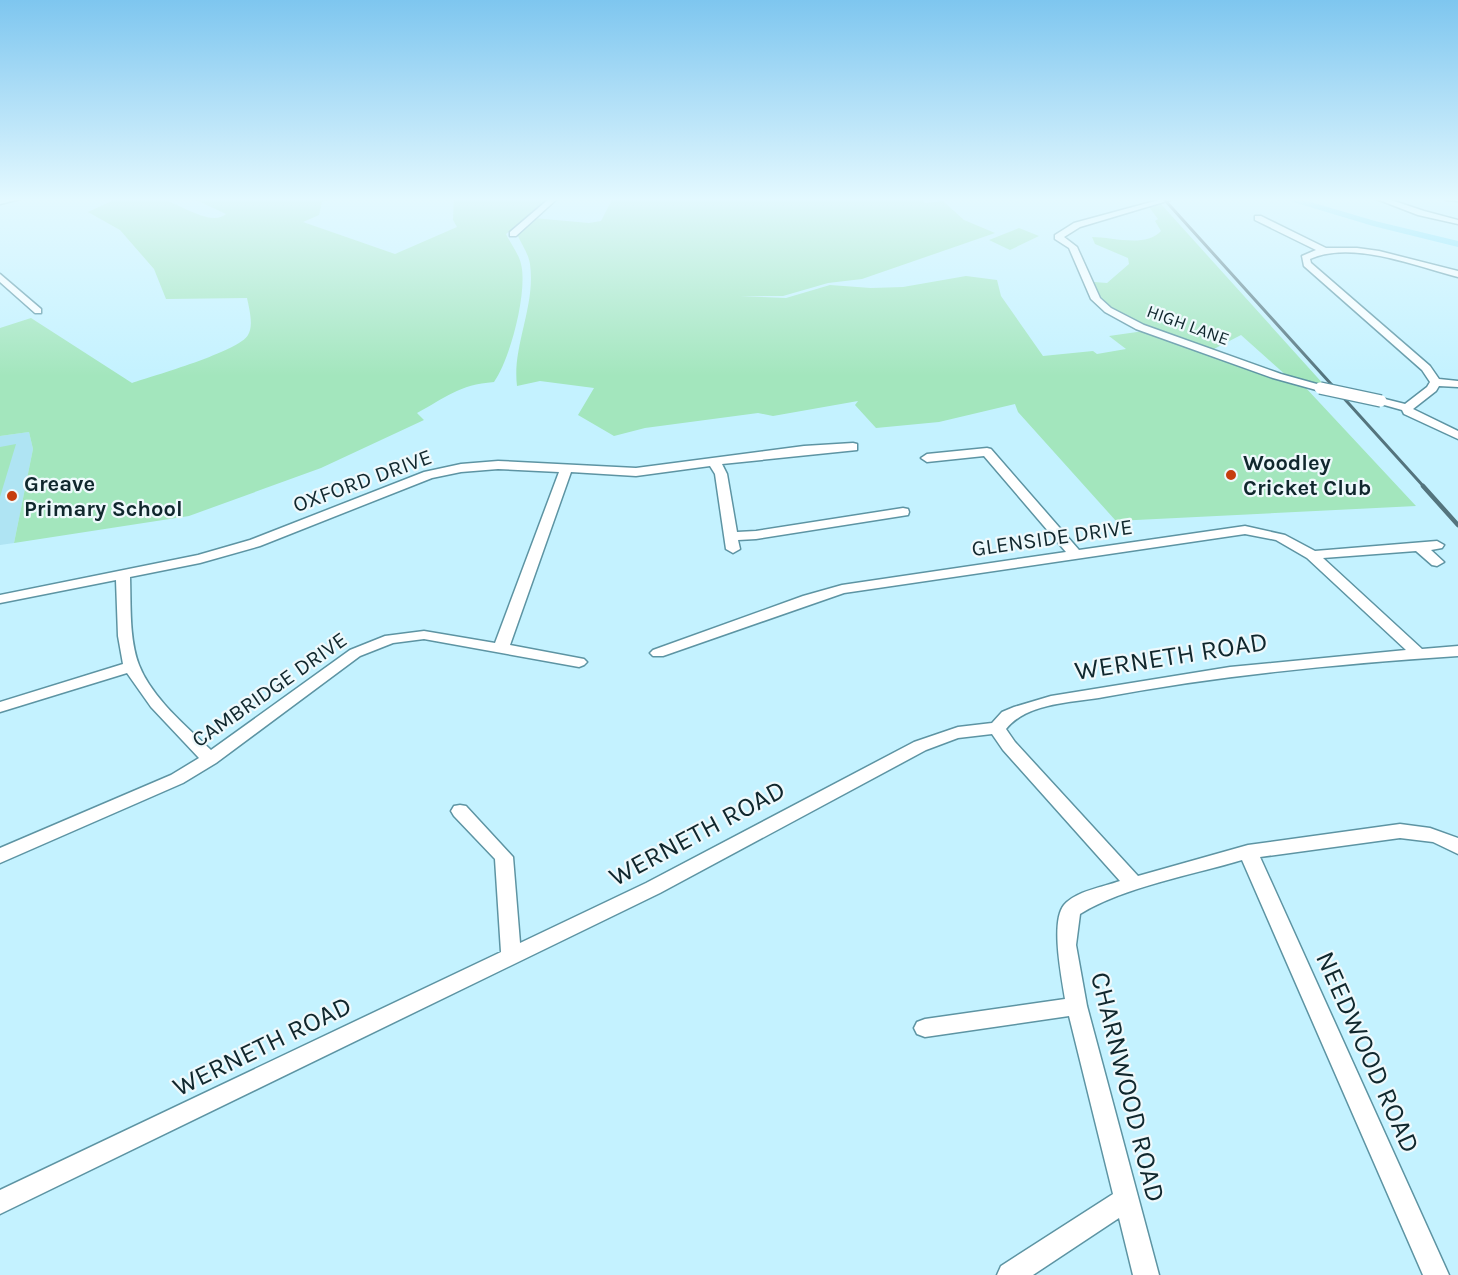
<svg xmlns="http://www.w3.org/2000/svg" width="1458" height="1275" font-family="Karla,sans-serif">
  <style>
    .built { fill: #afe4f3 }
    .green { fill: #a3e6bd }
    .water { fill: #7fe1fa }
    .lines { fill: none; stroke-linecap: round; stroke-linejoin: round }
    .street-casing { stroke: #5d94a3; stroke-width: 3 }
    .street { fill: #fff; fill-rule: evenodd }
    .rail-far1 { stroke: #54747d; stroke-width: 3 }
    .rail { stroke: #54747d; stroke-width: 4.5 }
    .street-bridge-casing { stroke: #5d94a3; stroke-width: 14; stroke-linecap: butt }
    .street-bridge { stroke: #fff; stroke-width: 11 }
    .poi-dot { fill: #c63e0e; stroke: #eef9fc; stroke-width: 2 }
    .labels { text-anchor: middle; stroke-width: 4.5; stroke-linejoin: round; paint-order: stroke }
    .far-street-label { font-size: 18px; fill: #10272d; stroke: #eef9fc }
    .poi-label { font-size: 22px; font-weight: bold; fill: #10272d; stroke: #eef9fc; text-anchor: start }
    .street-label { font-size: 22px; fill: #10272d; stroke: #eef9fc }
    .near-street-label { font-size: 27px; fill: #10272d; stroke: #eef9fc }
  </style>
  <rect width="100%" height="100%" fill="#c4f2ff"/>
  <path class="built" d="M 29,432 L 33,449 L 14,543 L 0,545 L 0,436 Z"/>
  <path class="green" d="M 129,198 C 138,198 149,196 158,198 C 177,201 210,228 226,214 L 192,198 L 331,198 L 322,202 L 319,215 L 303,222 L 395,254 L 457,227 L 453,220 L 454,198 L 549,198 L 506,234 C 510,243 519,254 521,264 C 528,291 510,360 494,382 C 458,385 447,397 417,413 L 424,420 L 321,468 L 189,516 L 14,543 L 33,449 L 29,432 L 0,436 L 0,328 L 31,318 L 132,383 C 153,376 240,351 248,335 C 254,325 249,308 247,298 L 166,299 L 154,269 L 120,230 L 88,212 L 112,201 Z
    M 613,198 L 921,198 L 925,203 L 943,201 L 964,220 L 995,233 L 862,279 L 828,283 L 783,296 L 740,296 L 786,298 L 830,285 L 871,288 L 903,287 L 966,276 L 997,280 L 1001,296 L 1043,356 L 1093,351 L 1097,354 L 1126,349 L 1109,336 L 1144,331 L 1305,387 L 1416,506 L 1116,521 L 1018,412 L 1015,404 L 939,422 L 876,428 L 855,405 L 858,401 L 773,416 L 758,413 L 645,428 L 614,436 L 578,415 L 594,388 L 540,381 L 517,386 C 512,346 536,306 530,264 C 529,255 521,243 517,234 L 533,218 L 589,223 L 601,221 Z
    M 1161,204 L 1326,387 L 1288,377 L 1241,335 L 1212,350 C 1180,339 1124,326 1102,299 C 1098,294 1096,287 1094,282 L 1107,283 L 1129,264 L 1128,258 L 1095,244 L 1092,237 C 1112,237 1146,248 1161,231 L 1155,221 L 1158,219 L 1149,207 Z
    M 1019,228 L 1039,236 L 1010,250 L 989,240 Z
    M 16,444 L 0,497 L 0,447 Z"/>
  <path class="water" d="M 1280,198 L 1297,198 L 1375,221 L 1458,241 L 1458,247 L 1373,226 Z"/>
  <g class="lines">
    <defs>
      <path id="street" d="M 10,198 L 24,198 L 0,204 L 0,200 Z
        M 550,198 L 558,198 L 516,236 L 510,236 L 510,232 Z
        M 1166,198 L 1177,198 L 1080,227 L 1064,237 L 1077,247 L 1100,298 L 1111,308 L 1144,325 L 1281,374 L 1324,386 L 1324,390 L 1320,391 L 1273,378 L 1136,329 L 1105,312 L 1091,299 L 1069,248 L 1055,239 L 1055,235 L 1074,223 Z
        M 1374,198 L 1385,198 L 1424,211 L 1458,220 L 1458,224 L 1418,215 Z
        M 1445,198 L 1458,198 L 1458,201 L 1446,200 Z
        M 1255,216 L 1261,216 L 1326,248 L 1357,248 L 1379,251 L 1458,271 L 1458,277 C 1415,266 1352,240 1310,259 L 1311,263 L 1430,366 L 1439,379 L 1458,381 L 1458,387 L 1439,386 L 1436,391 L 1413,409 L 1458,431 L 1458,439 L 1404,414 L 1402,410 L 1377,403 L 1375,401 L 1381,398 L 1405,404 L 1427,387 L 1430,382 L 1422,370 L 1304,266 L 1302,256 L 1316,250 L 1255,220 Z
        M 0,274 L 41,309 L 41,313 L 35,313 L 0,282 Z
        M 853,443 L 857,444 L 857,450 L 722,464 L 727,474 L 737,532 L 756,531 L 903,508 L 908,509 L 909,512 L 908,515 L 756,539 L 738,540 L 740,549 L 733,553 L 726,549 L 715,474 L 710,466 L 636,476 L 571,472 L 510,645 L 584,659 L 587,662 L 584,665 L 579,667 L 424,639 L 393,643 L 360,656 L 216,763 L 183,783 L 0,863 L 0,848 L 171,775 L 199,758 L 151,707 L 127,673 L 0,712 L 0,702 L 123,664 L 118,636 L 116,580 L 0,603 L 0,595 L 198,555 L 250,540 L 424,472 L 461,464 L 498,461 L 636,468 L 804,446 ZM 498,469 L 559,472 L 495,643 L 424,631 L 385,636 L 350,650 L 211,750 C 186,726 152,698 139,665 C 129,639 131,605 130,577 L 200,563 L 260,546 L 432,478 L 461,472 Z
        M 987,448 L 991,449 L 1079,550 L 1245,526 L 1285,535 L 1315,551 L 1437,541 L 1444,545 L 1442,548 L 1431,550 L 1444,562 L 1437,566 L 1432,565 L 1416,551 L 1323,558 L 1422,649 L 1458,646 L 1458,656 C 1339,664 1221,675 1104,697 C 1072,703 1028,702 1006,729 L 1015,742 L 1138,876 L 1248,845 L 1400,824 L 1430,828 L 1458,838 L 1458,854 L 1433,842 L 1400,838 L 1260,857 L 1449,1275 L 1423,1275 L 1242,860 C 1192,875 1124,887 1080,914 L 1076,945 L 1087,1006 L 1159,1275 L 1133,1275 L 1119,1218 L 1033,1275 L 997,1275 L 1001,1266 L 1113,1194 L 1069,1016 L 925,1037 L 917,1034 L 914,1028 L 917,1022 L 925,1019 L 1065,999 C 1062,979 1050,922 1064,905 C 1076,891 1103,887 1120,881 L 1003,750 L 992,734 L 958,738 L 926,750 L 660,893 L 0,1214 L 0,1190 L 501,952 L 495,859 L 454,816 L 451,811 L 454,806 L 460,805 L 466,806 L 513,857 L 520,943 L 646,883 L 914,742 L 958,727 L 992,723 L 1002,712 L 1014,707 L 1051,696 L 1230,667 L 1406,650 L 1307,558 L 1276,540 L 1245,534 L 844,593 L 663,656 L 653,656 L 650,653 L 653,650 L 803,596 L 842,585 L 1066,552 L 984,456 L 927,462 L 921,458 L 927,454 Z"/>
    </defs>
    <use href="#street" class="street-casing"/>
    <use href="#street" class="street"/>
    <path class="rail-far1" d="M 1163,198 L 1425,488"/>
    <path class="rail" d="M 1423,486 L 1458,525"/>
    <defs>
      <path id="street-bridge" d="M 1320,388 L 1381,401"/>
    </defs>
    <use href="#street-bridge" class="street-bridge-casing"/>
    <use href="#street-bridge" class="street-bridge"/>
  </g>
  <linearGradient id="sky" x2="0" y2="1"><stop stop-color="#7ec6ef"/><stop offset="0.53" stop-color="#e4f9ff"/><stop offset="1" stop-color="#e4f9ff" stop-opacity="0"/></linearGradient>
  <rect width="1458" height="376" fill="url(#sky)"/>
  <g class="poi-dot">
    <circle cx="1231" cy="475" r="6"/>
    <circle cx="12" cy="496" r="6"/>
  </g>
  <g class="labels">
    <g class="far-street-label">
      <text transform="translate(1188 325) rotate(20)" y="6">HIGH LANE</text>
    </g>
    <g class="poi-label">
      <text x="1243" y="470">Woodley<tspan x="1243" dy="25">Cricket Club</tspan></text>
      <text x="24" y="491">Greave<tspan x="24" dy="25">Primary School</tspan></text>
    </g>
    <g class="street-label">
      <text transform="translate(362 480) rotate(-20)" y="8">OXFORD DRIVE</text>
      <text transform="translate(1052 537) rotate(-8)" y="8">GLENSIDE DRIVE</text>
      <text transform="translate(269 689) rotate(-35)" y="8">CAMBRIDGE DRIVE</text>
    </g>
    <g class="near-street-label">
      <text transform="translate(1171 656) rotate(-9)" y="9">WERNETH ROAD</text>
      <text transform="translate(697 833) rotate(-28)" y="9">WERNETH ROAD</text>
      <text transform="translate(262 1046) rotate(-26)" y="9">WERNETH ROAD</text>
      <text transform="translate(1368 1052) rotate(66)" y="9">NEEDWOOD ROAD</text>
      <text transform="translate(1128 1087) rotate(76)" y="9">CHARNWOOD ROAD</text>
    </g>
  </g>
</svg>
